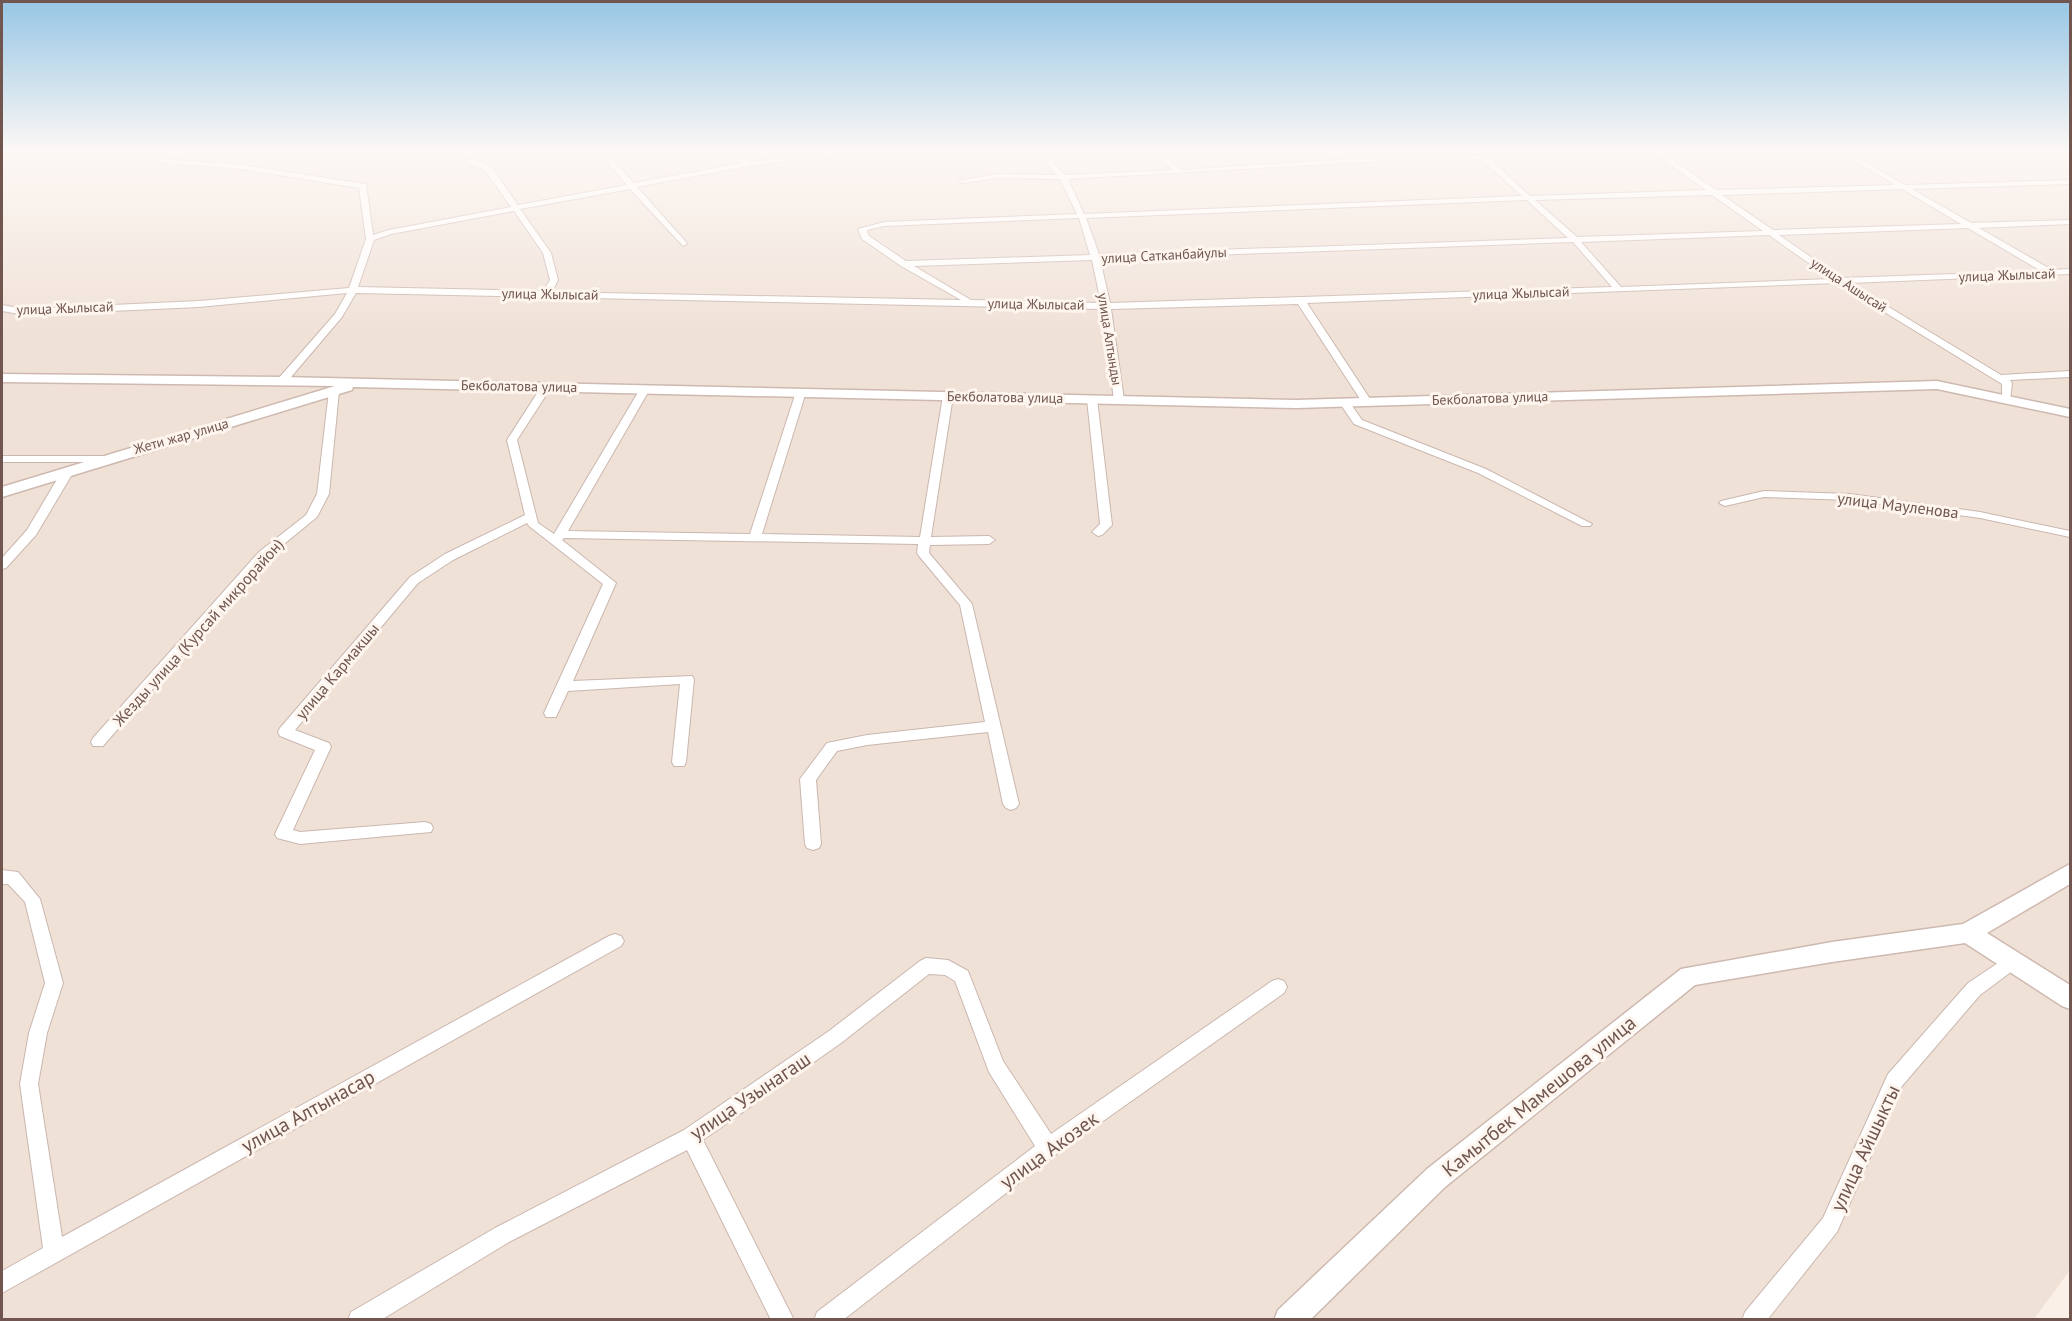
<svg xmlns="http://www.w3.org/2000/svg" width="2072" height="1321" font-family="'PT Sans',sans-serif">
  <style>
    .residential { fill: #f0e1d7 }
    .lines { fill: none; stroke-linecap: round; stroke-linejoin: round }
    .street-casing { stroke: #cab7af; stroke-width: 2 }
    .secondary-casing { stroke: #ceb9b0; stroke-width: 3 }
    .street { fill: #fff; fill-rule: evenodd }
    .secondary { fill: #fff; fill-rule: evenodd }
    .labels { text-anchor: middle; stroke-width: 6; stroke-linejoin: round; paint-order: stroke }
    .far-street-label { font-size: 14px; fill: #70564f; stroke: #fdf5ee }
    .street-label { font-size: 16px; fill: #70564f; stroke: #fdf5ee }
    .near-street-label { font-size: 20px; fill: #70564f; stroke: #fdf5ee }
  </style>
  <rect width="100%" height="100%" fill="#faf0e8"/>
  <path class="residential" d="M 2,151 L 2070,151 L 2070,1270 L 2034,1319 L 2,1320 Z"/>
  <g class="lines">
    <defs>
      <path id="street" d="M 103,151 L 116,151 L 173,160 L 235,164 L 366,184 L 373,235 L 389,230 L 511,207 L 484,169 L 467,163 L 467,159 L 470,159 L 490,165 L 518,205 L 627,185 L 598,151 L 604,151 L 634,183 L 743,163 L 735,151 L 741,151 L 750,162 L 833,151 L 849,151 L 846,153 L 748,166 L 637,187 L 686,242 L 687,244 L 683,246 L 630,189 L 520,209 L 551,253 L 558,280 L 552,292 L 961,300 L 901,266 L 862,239 L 858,229 L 884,222 L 1077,214 L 1060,179 L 997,178 L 963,183 L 959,181 L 997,174 L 1057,175 L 1037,151 L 1043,151 L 1065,175 L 1173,170 L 1153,151 L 1160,151 L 1181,170 L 1382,157 L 1701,151 L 1698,153 L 1664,154 L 1716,190 L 1895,185 L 1839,151 L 1846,151 L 1905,185 L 2070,180 L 2070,184 L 1912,189 L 1971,223 L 2070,220 L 2070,224 L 1979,228 L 2052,270 L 2070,269 L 2070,274 L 1849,283 L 2001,375 L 2070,371 L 2070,377 L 2010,380 L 2012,383 L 2010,400 L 2002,400 L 2002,384 L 1837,283 L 1307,303 L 1372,402 L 1367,405 L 1362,402 L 1298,304 L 1111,309 L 1124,400 L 1119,403 L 1114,400 L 1102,309 L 356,293 L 342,317 L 286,383 L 282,384 L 277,381 L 278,379 L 335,314 L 347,293 L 199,307 L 25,315 L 2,311 L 2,305 L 25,309 L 199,301 L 349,288 L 366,239 L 359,188 L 235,168 L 173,164 L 106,153 ZM 1655,154 L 1706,190 L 1530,196 L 1489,158 ZM 1481,159 L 1522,196 L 1084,214 L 1068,179 L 1382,161 ZM 1902,189 L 1961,224 L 1773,230 L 1722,195 ZM 1712,195 L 1763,231 L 1577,237 L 1535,200 ZM 1527,200 L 1568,238 L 1099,254 L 1086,218 ZM 514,211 L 543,253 L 550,280 L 543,291 L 358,287 L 374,240 L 391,234 ZM 1079,218 L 1090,255 L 906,261 L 869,236 L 867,230 L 884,226 ZM 1968,228 L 2041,271 L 1841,278 L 1779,235 ZM 1769,235 L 1831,279 L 1621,287 L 1581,242 ZM 1573,242 L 1612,287 L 1110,303 L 1100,259 ZM 1092,260 L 1101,303 L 971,300 L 914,266 Z
        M 547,383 L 552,386 L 517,440 L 538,523 L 554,534 L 640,389 L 645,386 L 650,389 L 568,531 L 750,534 L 796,392 L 801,389 L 806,392 L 762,534 L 920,537 L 943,396 L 948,393 L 952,394 L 953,396 L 931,537 L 989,536 L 995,540 L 989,544 L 930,545 L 929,553 L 972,604 L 1019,804 L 1016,808 L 1011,810 L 1006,808 L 1003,804 L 988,732 L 867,745 L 837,751 L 816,780 L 821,844 L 819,848 L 813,850 L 807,848 L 805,844 L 800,779 L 827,743 L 867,735 L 985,722 L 960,605 L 919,556 L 917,553 L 918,544 L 564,538 L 562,540 L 616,583 L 573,681 L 692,676 L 694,679 L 686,762 L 684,766 L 674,766 L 672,762 L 680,684 L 568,691 L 556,717 L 546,717 L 544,713 L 603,584 L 529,526 L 527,523 L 453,560 L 418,583 L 295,730 L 329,743 L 331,747 L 293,830 L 300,832 L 425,822 L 431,824 L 433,828 L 431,832 L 300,844 L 277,838 L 275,834 L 315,750 L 280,736 L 278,732 L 280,728 L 410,577 L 445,554 L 525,515 L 507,440 L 543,384 Z
        M 334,388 L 339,391 L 329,494 L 317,517 L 267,558 L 103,746 L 93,746 L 91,742 L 93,738 L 259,552 L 306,515 L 317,494 L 329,391 Z
        M 1092,396 L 1097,399 L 1112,525 L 1102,535 L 1098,536 L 1092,532 L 1100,524 L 1087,399 Z
        M 1344,399 L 1348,400 L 1362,420 L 1486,469 L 1592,524 L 1590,526 L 1582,526 L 1478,473 L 1354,424 L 1339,402 Z
        M 2,456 L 104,456 L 109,459 L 104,462 L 2,462 Z
        M 68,468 L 74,471 L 36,535 L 6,568 L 2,569 L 2,558 L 27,530 L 62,471 Z
        M 1764,491 L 1850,494 L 1980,512 L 2070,531 L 2070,537 L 1980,518 L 1850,500 L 1764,497 L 1725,506 L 1719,503 L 1721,501 Z
        M 2,870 L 18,872 L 40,899 L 63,983 L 47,1033 L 38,1084 L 62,1237 L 609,936 L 615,934 L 621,936 L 624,941 L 621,946 L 2,1293 L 2,1271 L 43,1248 L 20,1084 L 29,1033 L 45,983 L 25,902 L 8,884 L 2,884 Z
        M 2013,953 L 2019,956 L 2022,961 L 2019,966 L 1980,995 L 1902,1086 L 1837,1232 L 1767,1320 L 1742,1320 L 1745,1312 L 1823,1218 L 1888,1074 L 1968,983 Z
        M 926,958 L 948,960 L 968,971 L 1003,1061 L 1051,1134 L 1272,981 L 1278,979 L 1284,981 L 1287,987 L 1284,993 L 1055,1155 L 843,1320 L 814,1320 L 817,1312 L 1035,1146 L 989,1072 L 955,981 L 945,975 L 929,974 L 841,1043 L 703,1140 L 794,1320 L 771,1320 L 687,1150 L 509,1242 L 381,1320 L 348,1320 L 351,1312 L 495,1228 L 684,1130 L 829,1031 L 920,961 Z"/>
      <path id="secondary" d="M 2,374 L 282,377 L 1296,400 L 1937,381 L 2070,409 L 2070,417 L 1937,389 L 1296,408 L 353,387 L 352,390 L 2,497 L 2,487 L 335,386 L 2,382 Z
        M 2070,864 L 2070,884 L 1987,933 L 2070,985 L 2070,1009 L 2062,1006 L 1965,943 L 1832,962 L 1695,985 L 1445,1187 L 1310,1320 L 1274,1320 L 1278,1310 L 1427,1169 L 1681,969 L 1832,942 L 1963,924 Z"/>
    </defs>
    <use href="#street" class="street-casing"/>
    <use href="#secondary" class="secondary-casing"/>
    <use href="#street" class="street"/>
    <use href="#secondary" class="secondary"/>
  </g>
  <linearGradient id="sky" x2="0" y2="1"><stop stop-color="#97c6e5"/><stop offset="0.45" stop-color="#fdf8f5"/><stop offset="1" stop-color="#fdf8f5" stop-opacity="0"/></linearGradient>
  <rect width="2072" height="336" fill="url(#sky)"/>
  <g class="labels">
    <g class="far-street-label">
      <text transform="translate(1164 255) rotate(-3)" y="5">улица Сатканбайулы</text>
      <text transform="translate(2007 275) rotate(-2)" y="5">улица Жылысай</text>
      <text transform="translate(1849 285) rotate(33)" y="5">улица Ашысай</text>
      <text transform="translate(1521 293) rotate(-2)" y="5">улица Жылысай</text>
      <text transform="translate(550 294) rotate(1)" y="5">улица Жылысай</text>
      <text transform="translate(1036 304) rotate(1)" y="5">улица Жылысай</text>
      <text transform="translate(65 308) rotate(-2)" y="5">улица Жылысай</text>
      <text transform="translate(1110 339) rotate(81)" y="5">улица Алтынды</text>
      <text transform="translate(519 386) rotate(1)" y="5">Бекболатова улица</text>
      <text transform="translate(1005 397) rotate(1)" y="5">Бекболатова улица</text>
      <text transform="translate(1490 398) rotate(-2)" y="5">Бекболатова улица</text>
      <text transform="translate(181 436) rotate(-16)" y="5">Жети жар улица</text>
    </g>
    <g class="street-label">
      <text transform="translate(1898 505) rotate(7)" y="6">улица Мауленова</text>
      <text transform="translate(198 632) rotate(-48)" y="6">Жезды улица (Курсай микрорайон)</text>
      <text transform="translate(337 671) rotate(-50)" y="6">улица Кармакшы</text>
    </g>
    <g class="near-street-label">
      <text transform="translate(750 1096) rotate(-34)" y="7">улица Узынагаш</text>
      <text transform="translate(1539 1096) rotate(-39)" y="7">Камытбек Мамешова улица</text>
      <text transform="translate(308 1111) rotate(-29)" y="7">улица Алтынасар</text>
      <text transform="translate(1865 1148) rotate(-65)" y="7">улица Айшыкты</text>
      <text transform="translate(1049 1150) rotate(-36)" y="7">улица Акозек</text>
    </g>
  </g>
  <rect width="2072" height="1321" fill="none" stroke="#70564f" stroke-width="6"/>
</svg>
